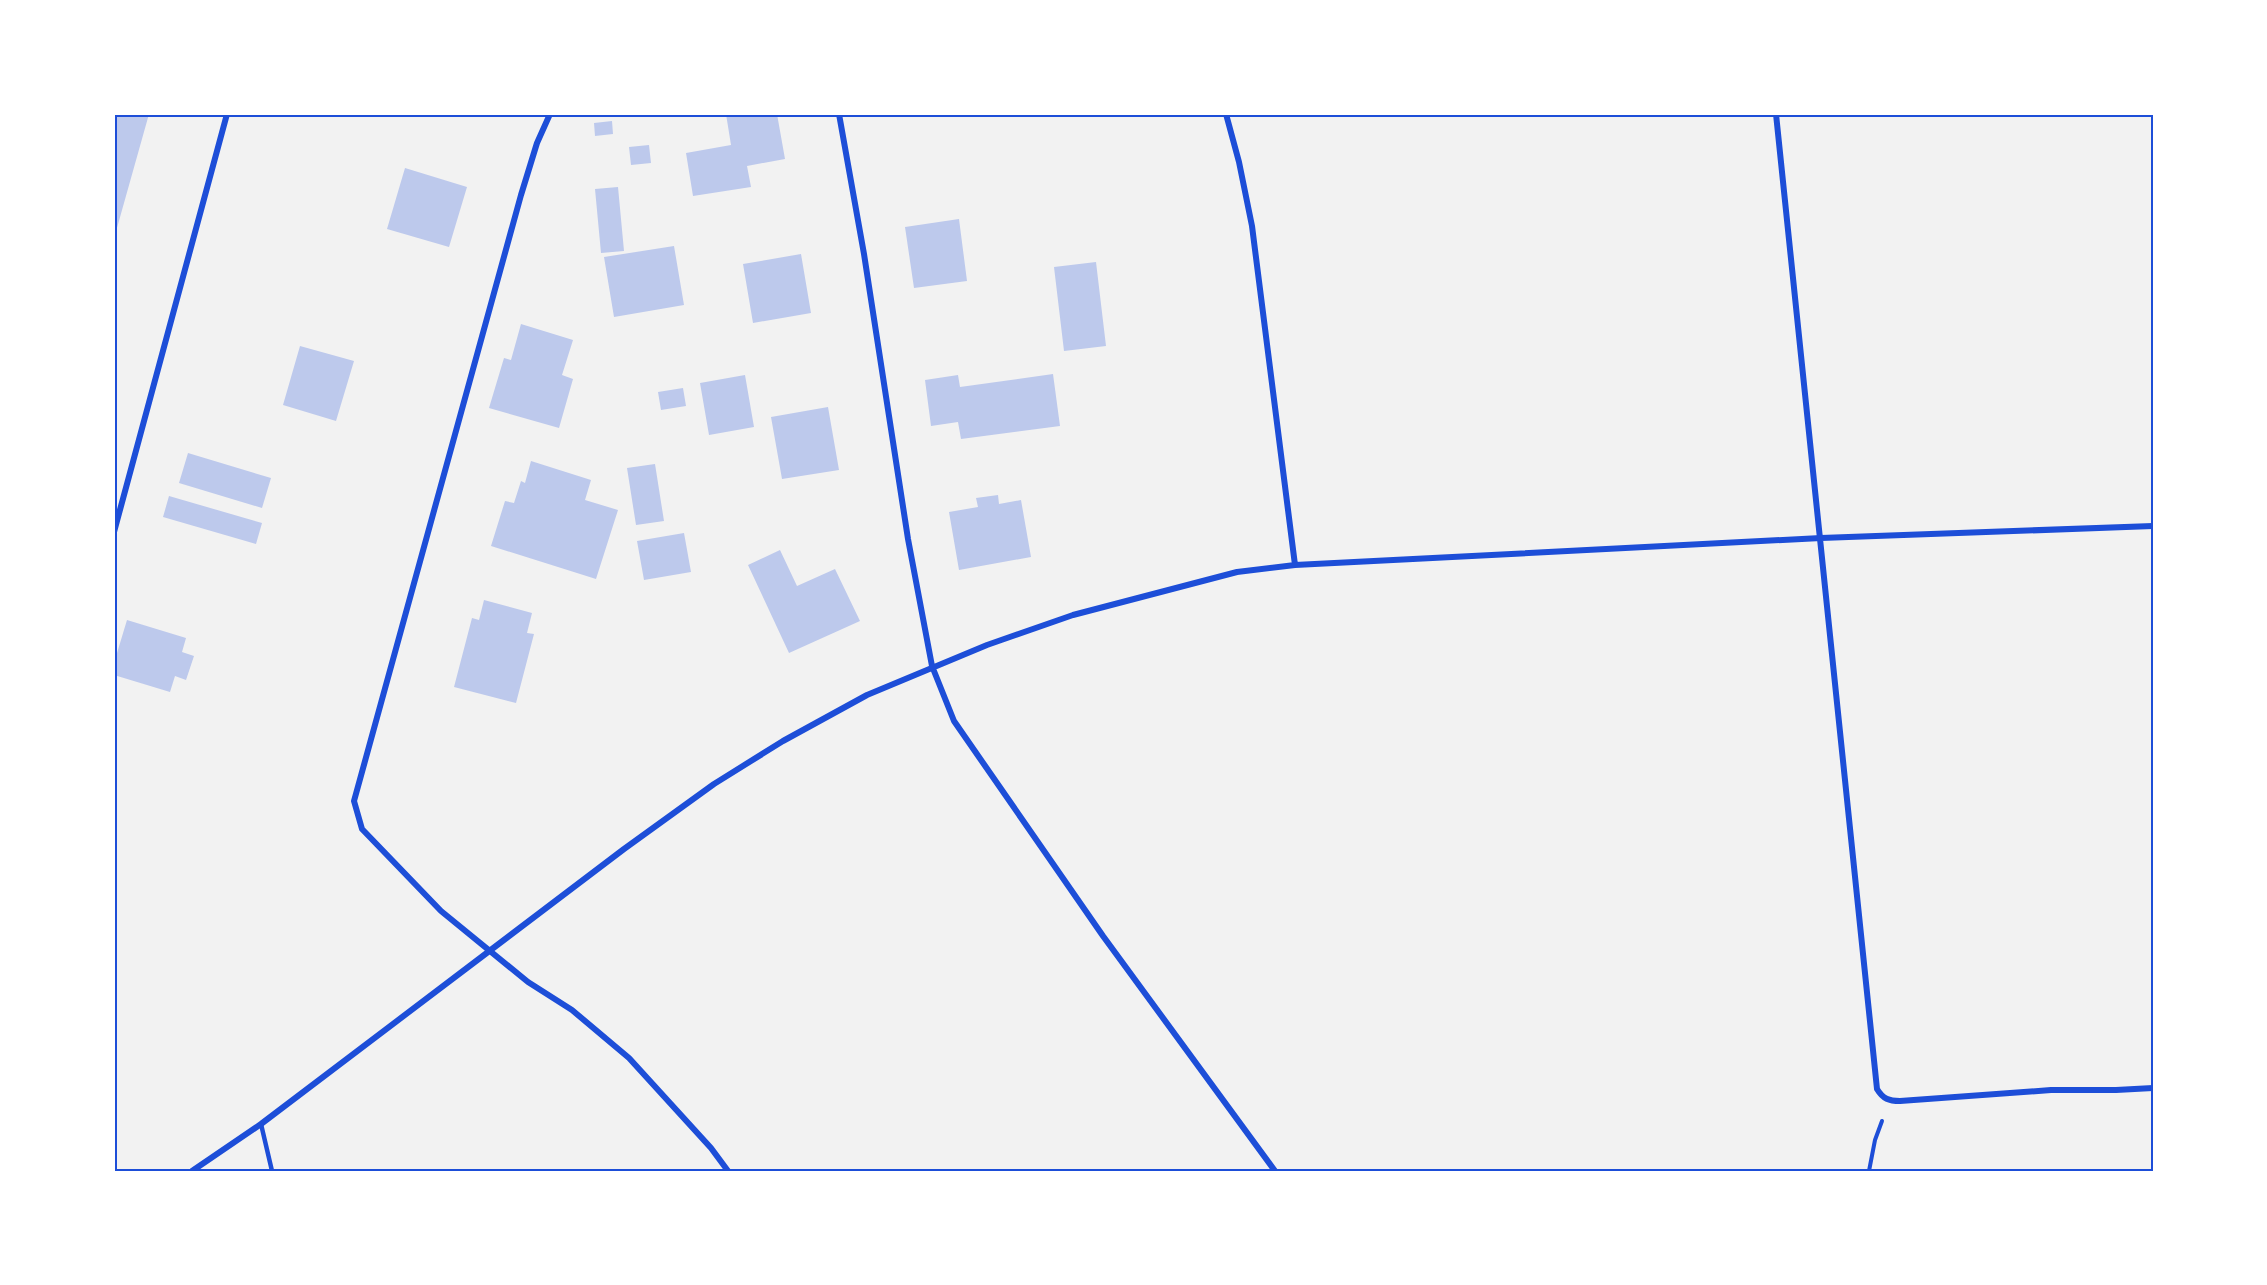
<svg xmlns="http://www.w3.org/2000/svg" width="2267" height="1285" font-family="'Noto Serif',serif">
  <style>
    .building { fill: #bdc9ec }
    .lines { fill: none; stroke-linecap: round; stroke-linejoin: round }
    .path { stroke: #1d4ed8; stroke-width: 4 }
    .service { stroke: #1d4ed8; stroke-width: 4.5 }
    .minor { stroke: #1d4ed8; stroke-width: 6 }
    .neatline { fill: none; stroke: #1d4ed8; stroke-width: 2 }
  </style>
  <rect width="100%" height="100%" fill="#f2f2f2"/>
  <path class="building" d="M 114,114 L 149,114 L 115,235 L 114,235 Z
    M 726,114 L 777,114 L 785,159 L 747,166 L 751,187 L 693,196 L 686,153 L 731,145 Z
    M 612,121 L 613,134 L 595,136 L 594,123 Z
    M 649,145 L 651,163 L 631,165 L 629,147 Z
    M 405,168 L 467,187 L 449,247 L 387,229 Z
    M 618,187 L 624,251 L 601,253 L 595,189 Z
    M 959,219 L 967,281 L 914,288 L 905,227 Z
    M 674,246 L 684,305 L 614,317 L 604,257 Z
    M 801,254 L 811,313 L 753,323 L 743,264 Z
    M 1096,262 L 1106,346 L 1064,351 L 1054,267 Z
    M 521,324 L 573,340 L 562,375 L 573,379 L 559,428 L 489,408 L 504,358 L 511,360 Z
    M 300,346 L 354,361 L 336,421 L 283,405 Z
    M 1053,374 L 1060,426 L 961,439 L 958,422 L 931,426 L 925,380 L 958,375 L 960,387 Z
    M 745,375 L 754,427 L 709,435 L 700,383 Z
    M 683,388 L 686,406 L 661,410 L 658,392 Z
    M 828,407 L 839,470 L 782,479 L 771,417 Z
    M 188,453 L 271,478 L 262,508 L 179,483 Z
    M 531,461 L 591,480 L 585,500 L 618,510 L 596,579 L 491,546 L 505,501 L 514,503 L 521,481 L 525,483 Z
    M 655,464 L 664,521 L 636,525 L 627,468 Z
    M 998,495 L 999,504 L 1021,500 L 1031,557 L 959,570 L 949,512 L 978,507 L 976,498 Z
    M 169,496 L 262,523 L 256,544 L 163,517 Z
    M 684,533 L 691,572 L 644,580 L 637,541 Z
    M 780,550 L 797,586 L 835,569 L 860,621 L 789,653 L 748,565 Z
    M 484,600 L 532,613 L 527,633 L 534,634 L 516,703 L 454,687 L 472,618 L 479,620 Z
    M 127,620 L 186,638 L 182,652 L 194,656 L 186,680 L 175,676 L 170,692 L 114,675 L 114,663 Z"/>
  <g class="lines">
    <path class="path" d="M 1869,1171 L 1875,1140 L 1882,1121"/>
    <path class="service" d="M 261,1124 L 272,1171"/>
    <path class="minor" d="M 550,114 L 537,143 L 521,195 L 354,801 L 362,829 L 441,911 L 528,982 L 572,1010 L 629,1058 L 711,1148 L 728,1171
      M 839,114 L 864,254 L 908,539 L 932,666 L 954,721 L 1103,936 L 1275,1171
      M 1226,114 L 1239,162 L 1252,226 L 1295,565
      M 1776,114 L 1877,1089 C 1883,1099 1889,1101 1900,1101 L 2051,1090 L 2116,1090 L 2153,1088
      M 114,532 L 227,114
      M 192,1171 L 261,1124 L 624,849 L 714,784 L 783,741 L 867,695 L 987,645 L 1073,615 L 1237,572 L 1295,565 L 1821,538 L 2153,526"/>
  </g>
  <rect width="2267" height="1285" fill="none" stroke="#ffffff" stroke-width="231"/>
  <rect x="116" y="116" width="2036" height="1054" class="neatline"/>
</svg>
